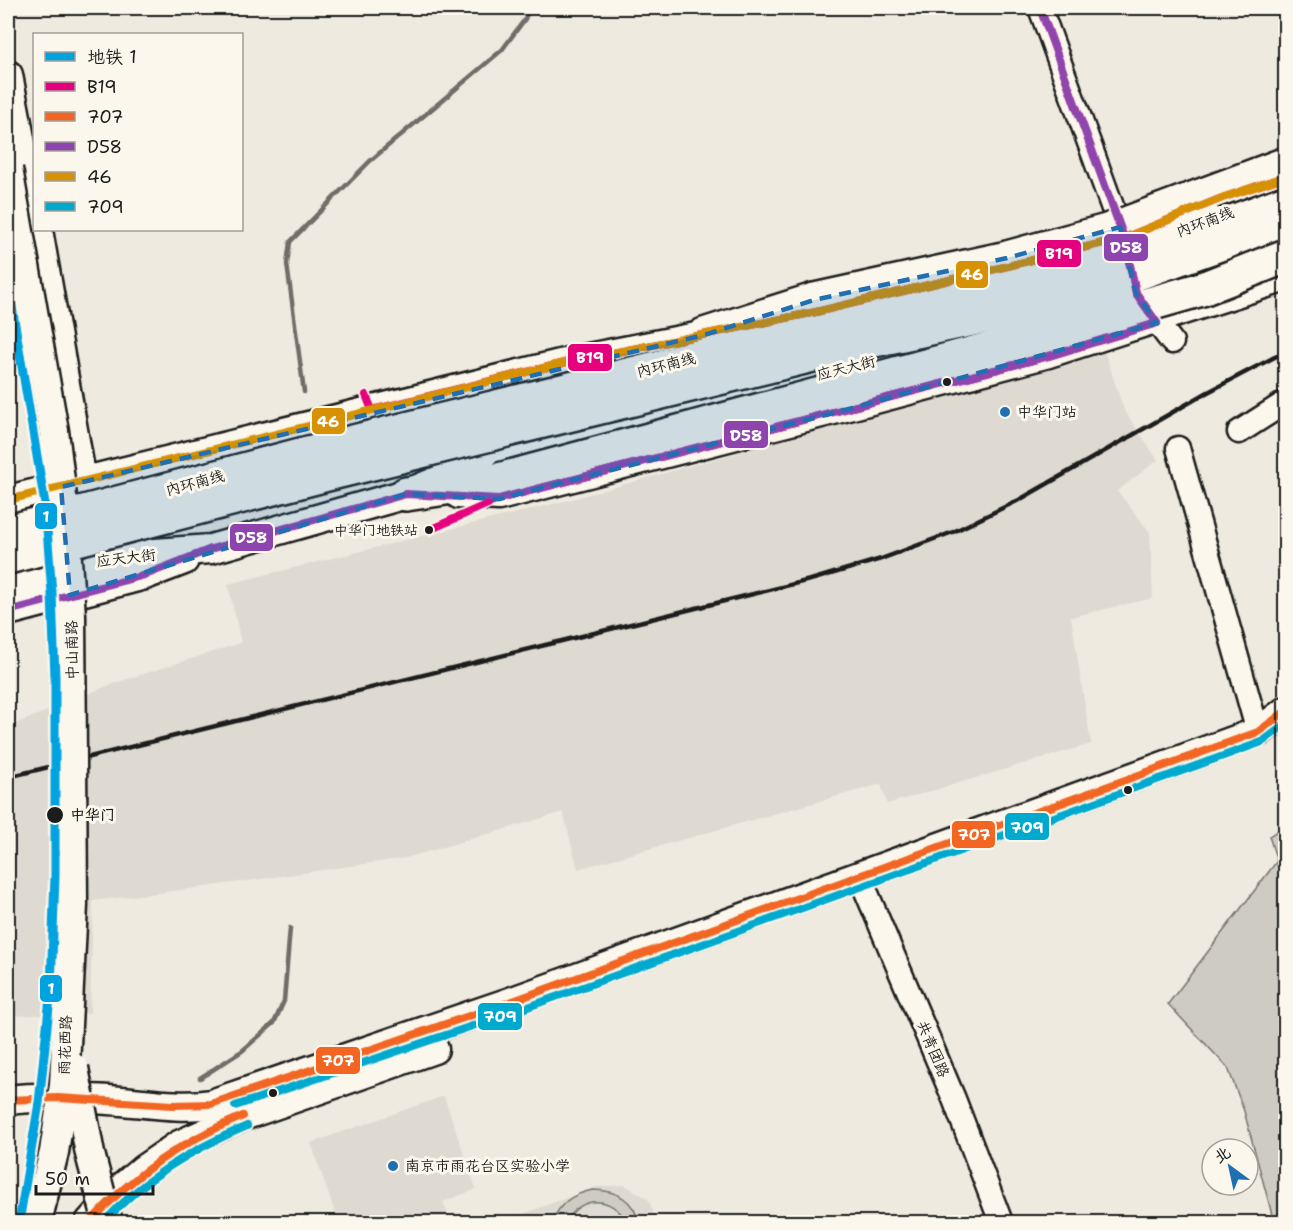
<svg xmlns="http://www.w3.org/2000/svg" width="1293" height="1230" viewBox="0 0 1293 1230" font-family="'Shantell Sans','LXGW WenKai TC',sans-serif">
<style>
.built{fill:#dedad1}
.green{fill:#ceccc2;stroke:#75746f;stroke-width:1.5}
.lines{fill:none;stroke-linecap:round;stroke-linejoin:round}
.stream{stroke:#6f6d69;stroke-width:4.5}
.minor-casing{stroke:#1c1c1c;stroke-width:27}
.major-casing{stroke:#1c1c1c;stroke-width:33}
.highway-casing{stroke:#1c1c1c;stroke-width:38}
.minor{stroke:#fbf7ec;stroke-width:22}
.major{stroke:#fbf7ec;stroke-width:28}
.highway{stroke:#fbf7ec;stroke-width:33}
.rail{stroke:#1c1c1c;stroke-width:4.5}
.major-bridge-casing{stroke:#1c1c1c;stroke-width:33;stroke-linecap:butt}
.highway-bridge-casing{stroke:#1c1c1c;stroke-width:38;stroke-linecap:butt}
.major-bridge{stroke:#fbf7ec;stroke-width:28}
.highway-bridge{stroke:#fbf7ec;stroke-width:33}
.bus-1-casing{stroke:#fbf7ec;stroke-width:12}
.bus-2-casing{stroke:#fbf7ec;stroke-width:12}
.bus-3-casing{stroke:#fbf7ec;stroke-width:12}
.bus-4-casing{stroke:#fbf7ec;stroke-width:12}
.bus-5-casing{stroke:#fbf7ec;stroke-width:12}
.bus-1{stroke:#e5007d;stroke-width:8}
.bus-2{stroke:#f26522;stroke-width:8}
.bus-3{stroke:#8e44ad;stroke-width:8}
.bus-4{stroke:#d69104;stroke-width:8}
.bus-5{stroke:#00a9ce;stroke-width:8}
.metro-1-casing{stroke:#fbf7ec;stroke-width:14}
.metro-1{stroke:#00a2df;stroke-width:9}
.marked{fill:#1f6fb2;fill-opacity:0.2;stroke:#1f6fb2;stroke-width:4.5;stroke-dasharray:12 8;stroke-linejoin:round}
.bus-dot{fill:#1c1c1c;stroke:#fbf7ec;stroke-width:2}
.poi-dot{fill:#1f6fb2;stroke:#fbf7ec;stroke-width:2}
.labels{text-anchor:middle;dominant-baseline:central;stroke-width:6;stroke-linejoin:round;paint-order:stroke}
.bus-label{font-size:14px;fill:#1c1c1c;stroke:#fbf7ec;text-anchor:end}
.street-label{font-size:15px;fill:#1c1c1c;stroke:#fbf7ec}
.poi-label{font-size:15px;fill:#1c1c1c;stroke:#fbf7ec;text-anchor:start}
.stop-label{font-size:15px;font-weight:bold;fill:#1c1c1c;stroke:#fbf7ec;text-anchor:start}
.line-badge{stroke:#fbf7ec;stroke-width:2}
.badge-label{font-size:16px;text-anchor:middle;font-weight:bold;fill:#fff}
</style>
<rect width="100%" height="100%" fill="#eeeadf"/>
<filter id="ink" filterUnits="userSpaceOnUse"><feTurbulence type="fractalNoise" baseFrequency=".0167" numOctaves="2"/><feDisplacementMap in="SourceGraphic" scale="12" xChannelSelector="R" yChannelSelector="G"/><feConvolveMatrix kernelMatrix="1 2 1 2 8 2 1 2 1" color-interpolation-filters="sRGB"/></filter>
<g filter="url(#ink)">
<g class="built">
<polygon points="1104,350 1124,410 1158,460 1117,491 1150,532 1153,598 1071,617 1091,744 887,804 881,784 578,869 563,812 406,858 205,887 93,901 90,1013 8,1016 8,727 112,684 241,643 228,584 561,502"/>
<polygon points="444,1096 476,1189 443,1202 451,1222 338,1222 311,1143"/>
<polygon points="625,1185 648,1199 657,1222 501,1222 596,1187"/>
</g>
<g class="green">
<polygon points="1285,826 1286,1222 1274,1222 1244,1111 1228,1068 1168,1004 1277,861 1269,836"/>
<path d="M 593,1190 C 615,1190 633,1199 639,1222 L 627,1222 C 612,1195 581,1195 565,1222 L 552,1222 C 560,1203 572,1194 593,1190 Z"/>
</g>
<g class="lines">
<g class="stream">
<polyline points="304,392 287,264 290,242 370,161 502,50 525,19 529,8"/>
<polyline points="200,1078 242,1051 274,1023 284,1001 290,928"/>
</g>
<defs>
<g id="minor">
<polyline points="1040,8 1124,239"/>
<polyline points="1149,312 1172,342"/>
<polyline points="1239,432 1286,402"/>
<polyline points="1178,448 1258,732"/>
<polyline points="458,497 499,499 849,409 1049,356 1286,280"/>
<polyline points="860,877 954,1099 1001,1222"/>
</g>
<g id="major">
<polyline points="8,75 34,212"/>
<polyline points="38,230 82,481"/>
<polyline points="8,500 568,362 727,331"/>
<polyline points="8,584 114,556 211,549 406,494 491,459 997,329"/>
<polyline points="8,611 145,575 184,560"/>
<path d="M 8,1100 C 41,1096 76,1098 109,1100 C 143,1102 178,1109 211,1104 L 510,1002 L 1258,732 L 1286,711"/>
<polyline points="90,1222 116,1193 144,1169 179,1145 243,1116 434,1049"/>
</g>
<g id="highway">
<polyline points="1209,222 1286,192"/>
<polyline points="1228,241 1286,221"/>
<polyline points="704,335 814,300"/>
<polyline points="406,494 499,480"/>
</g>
</defs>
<use href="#minor" class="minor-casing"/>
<use href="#major" class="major-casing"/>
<use href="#highway" class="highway-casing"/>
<use href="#minor" class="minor"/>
<use href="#major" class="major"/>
<use href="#highway" class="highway"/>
<polyline class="rail" points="8,777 814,579 881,559 953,532 1019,500 1208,392 1286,351"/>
<defs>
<g id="major-bridge">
<polyline points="8,169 54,431 63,505 71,615 73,905 64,1085 54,1152 37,1222"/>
<polyline points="74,1068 90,1154 108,1222"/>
</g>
<g id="highway-bridge">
<polyline points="814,300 1007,258 1107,231 1286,164"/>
<polyline points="499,480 1045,334 1202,289 1286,256"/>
<polyline points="8,532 304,454 873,315 1050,274 1209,222"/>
<polyline points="8,557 327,474 874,340 1005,312 1121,279 1228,241"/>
</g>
</defs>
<use href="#major-bridge" class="major-bridge-casing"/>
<use href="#highway-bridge" class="highway-bridge-casing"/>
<use href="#major-bridge" class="major-bridge"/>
<use href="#highway-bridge" class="highway-bridge"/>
<defs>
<g id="bus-1">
<polyline points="366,395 372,410 568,362 816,312 1124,238 1222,198 1286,176"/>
<polyline points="429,530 499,499 1049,356 1157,323 1136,293 1124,238 1040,8"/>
</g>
<g id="bus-2">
<polyline points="8,1100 58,1098 173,1105 211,1104 510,1002 1258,732 1286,711"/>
<path d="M 90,1222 C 136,1172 181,1142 243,1116"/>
</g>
<polyline id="bus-3" points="8,611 145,575 211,549 406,494 499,499 1049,356 1157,323 1136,293 1124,238 1040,8"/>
<polyline id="bus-4" points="8,500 568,362 816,312 1124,238 1222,198 1286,176"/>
<g id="bus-5">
<polyline points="235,1106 514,1012 1262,742 1286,724"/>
<path d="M 104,1222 C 144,1178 192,1149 247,1126"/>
</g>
</defs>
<use href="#bus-1" class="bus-1-casing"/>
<use href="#bus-2" class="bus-2-casing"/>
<use href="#bus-3" class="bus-3-casing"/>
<use href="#bus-4" class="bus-4-casing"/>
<use href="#bus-5" class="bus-5-casing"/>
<use href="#bus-1" class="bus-1"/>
<use href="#bus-2" class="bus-2"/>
<use href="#bus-3" class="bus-3"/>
<use href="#bus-4" class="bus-4"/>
<use href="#bus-5" class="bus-5"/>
<defs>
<polyline id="metro-1" points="8,283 45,504 52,593 55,678 55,876 51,988 39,1103 19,1222"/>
</defs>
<use href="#metro-1" class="metro-1-casing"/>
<use href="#metro-1" class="metro-1"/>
</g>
</g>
<path class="marked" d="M 1120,227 L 1136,293 L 1157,323 L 849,409 L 499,499 L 406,494 L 70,595 L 61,487 L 704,335 L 814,300 L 1007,258 Z"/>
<g class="bus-dot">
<circle cx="947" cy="382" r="5"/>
<circle cx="429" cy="530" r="5"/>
<circle cx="1128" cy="790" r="5"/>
<circle cx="55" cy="815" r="9"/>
<circle cx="273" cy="1093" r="5"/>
</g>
<g class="poi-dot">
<circle cx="1005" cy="412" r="6"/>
<circle cx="393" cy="1166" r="6"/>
</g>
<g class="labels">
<g class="bus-label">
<text x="418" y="530">中华门地铁站</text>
</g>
<g class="street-label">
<text transform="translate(1205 222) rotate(-20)">内环南线</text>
<text transform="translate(666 365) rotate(-14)">内环南线</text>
<text transform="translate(846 368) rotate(-14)">应天大街</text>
<text transform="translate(195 483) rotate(-15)">内环南线</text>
<text transform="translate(126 558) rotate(-7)">应天大街</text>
<text transform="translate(72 650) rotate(-91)">中山南路</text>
<text transform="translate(65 1045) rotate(-88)">雨花西路</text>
<text transform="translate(933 1049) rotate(67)">共青团路</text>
</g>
<g class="poi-label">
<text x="1017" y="412">中华门站</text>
<text x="405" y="1166">南京市雨花台区实验小学</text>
</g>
<g class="stop-label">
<text x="70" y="815">中华门</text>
</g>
</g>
<g class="line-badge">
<rect x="1103" y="233" width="46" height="29" rx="6" fill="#8e44ad"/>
<rect x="1036" y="239" width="46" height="29" rx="6" fill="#e5007d"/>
<rect x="955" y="260" width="34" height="29" rx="6" fill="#d69104"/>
<rect x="567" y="343" width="46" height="29" rx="6" fill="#e5007d"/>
<rect x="311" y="407" width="35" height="28" rx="6" fill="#d69104"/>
<rect x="723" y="420" width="46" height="29" rx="6" fill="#8e44ad"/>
<rect x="34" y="502" width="24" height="28" rx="6" fill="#00a2df"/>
<rect x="229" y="523" width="45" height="29" rx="6" fill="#8e44ad"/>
<rect x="1004" y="812" width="46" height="29" rx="6" fill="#00a9ce"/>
<rect x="951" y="820" width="45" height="29" rx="6" fill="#f26522"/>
<rect x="39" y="974" width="24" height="29" rx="6" fill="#00a2df"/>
<rect x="477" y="1002" width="46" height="29" rx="6" fill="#00a9ce"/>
<rect x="315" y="1046" width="46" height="29" rx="6" fill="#f26522"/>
</g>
<g class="badge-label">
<text x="1126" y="253">D58</text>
<text x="1059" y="259">B19</text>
<text x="972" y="280">46</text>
<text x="590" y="363">B19</text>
<text x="328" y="427">46</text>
<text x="746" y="441">D58</text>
<text x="46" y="522">1</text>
<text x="251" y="543">D58</text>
<text x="1027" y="833">709</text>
<text x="974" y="840">707</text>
<text x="51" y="994">1</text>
<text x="500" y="1022">709</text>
<text x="338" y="1066">707</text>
</g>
<rect width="1293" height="1230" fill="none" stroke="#fbf7ec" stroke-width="30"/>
<rect x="15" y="15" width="1263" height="1200" fill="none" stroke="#1c1c1c" stroke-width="2" filter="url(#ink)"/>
<rect x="33" y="33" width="210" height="198" fill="#fbf7ec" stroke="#a29f99" stroke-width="1.5"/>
<rect x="45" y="52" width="30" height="9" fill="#00a2df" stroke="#a29f99" stroke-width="1.5"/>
<text x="87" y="63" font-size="18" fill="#1c1c1c">地铁 1</text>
<rect x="45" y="82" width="30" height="9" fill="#e5007d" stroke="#a29f99" stroke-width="1.5"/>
<text x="87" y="93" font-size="18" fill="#1c1c1c">B19</text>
<rect x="45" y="112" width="30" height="9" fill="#f26522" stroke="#a29f99" stroke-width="1.5"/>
<text x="87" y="123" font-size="18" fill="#1c1c1c">707</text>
<rect x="45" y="142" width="30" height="9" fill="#8e44ad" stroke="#a29f99" stroke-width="1.5"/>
<text x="87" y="153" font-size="18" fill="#1c1c1c">D58</text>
<rect x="45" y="172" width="30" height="9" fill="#d69104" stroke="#a29f99" stroke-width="1.5"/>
<text x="87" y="183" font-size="18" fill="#1c1c1c">46</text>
<rect x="45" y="202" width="30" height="9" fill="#00a9ce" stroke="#a29f99" stroke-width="1.5"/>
<text x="87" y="213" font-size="18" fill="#1c1c1c">709</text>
<g transform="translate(1230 1167) rotate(327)"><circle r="28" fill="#fbf7ec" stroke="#a29f99" stroke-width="1.5"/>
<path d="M0-4.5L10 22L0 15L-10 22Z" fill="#1f6fb2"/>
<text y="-9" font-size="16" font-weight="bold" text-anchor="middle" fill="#1c1c1c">北</text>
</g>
<path d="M36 1185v9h117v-9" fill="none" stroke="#1c1c1c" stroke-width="3"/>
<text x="45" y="1185" font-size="18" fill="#1c1c1c" stroke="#fbf7ec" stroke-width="4.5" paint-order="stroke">50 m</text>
</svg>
